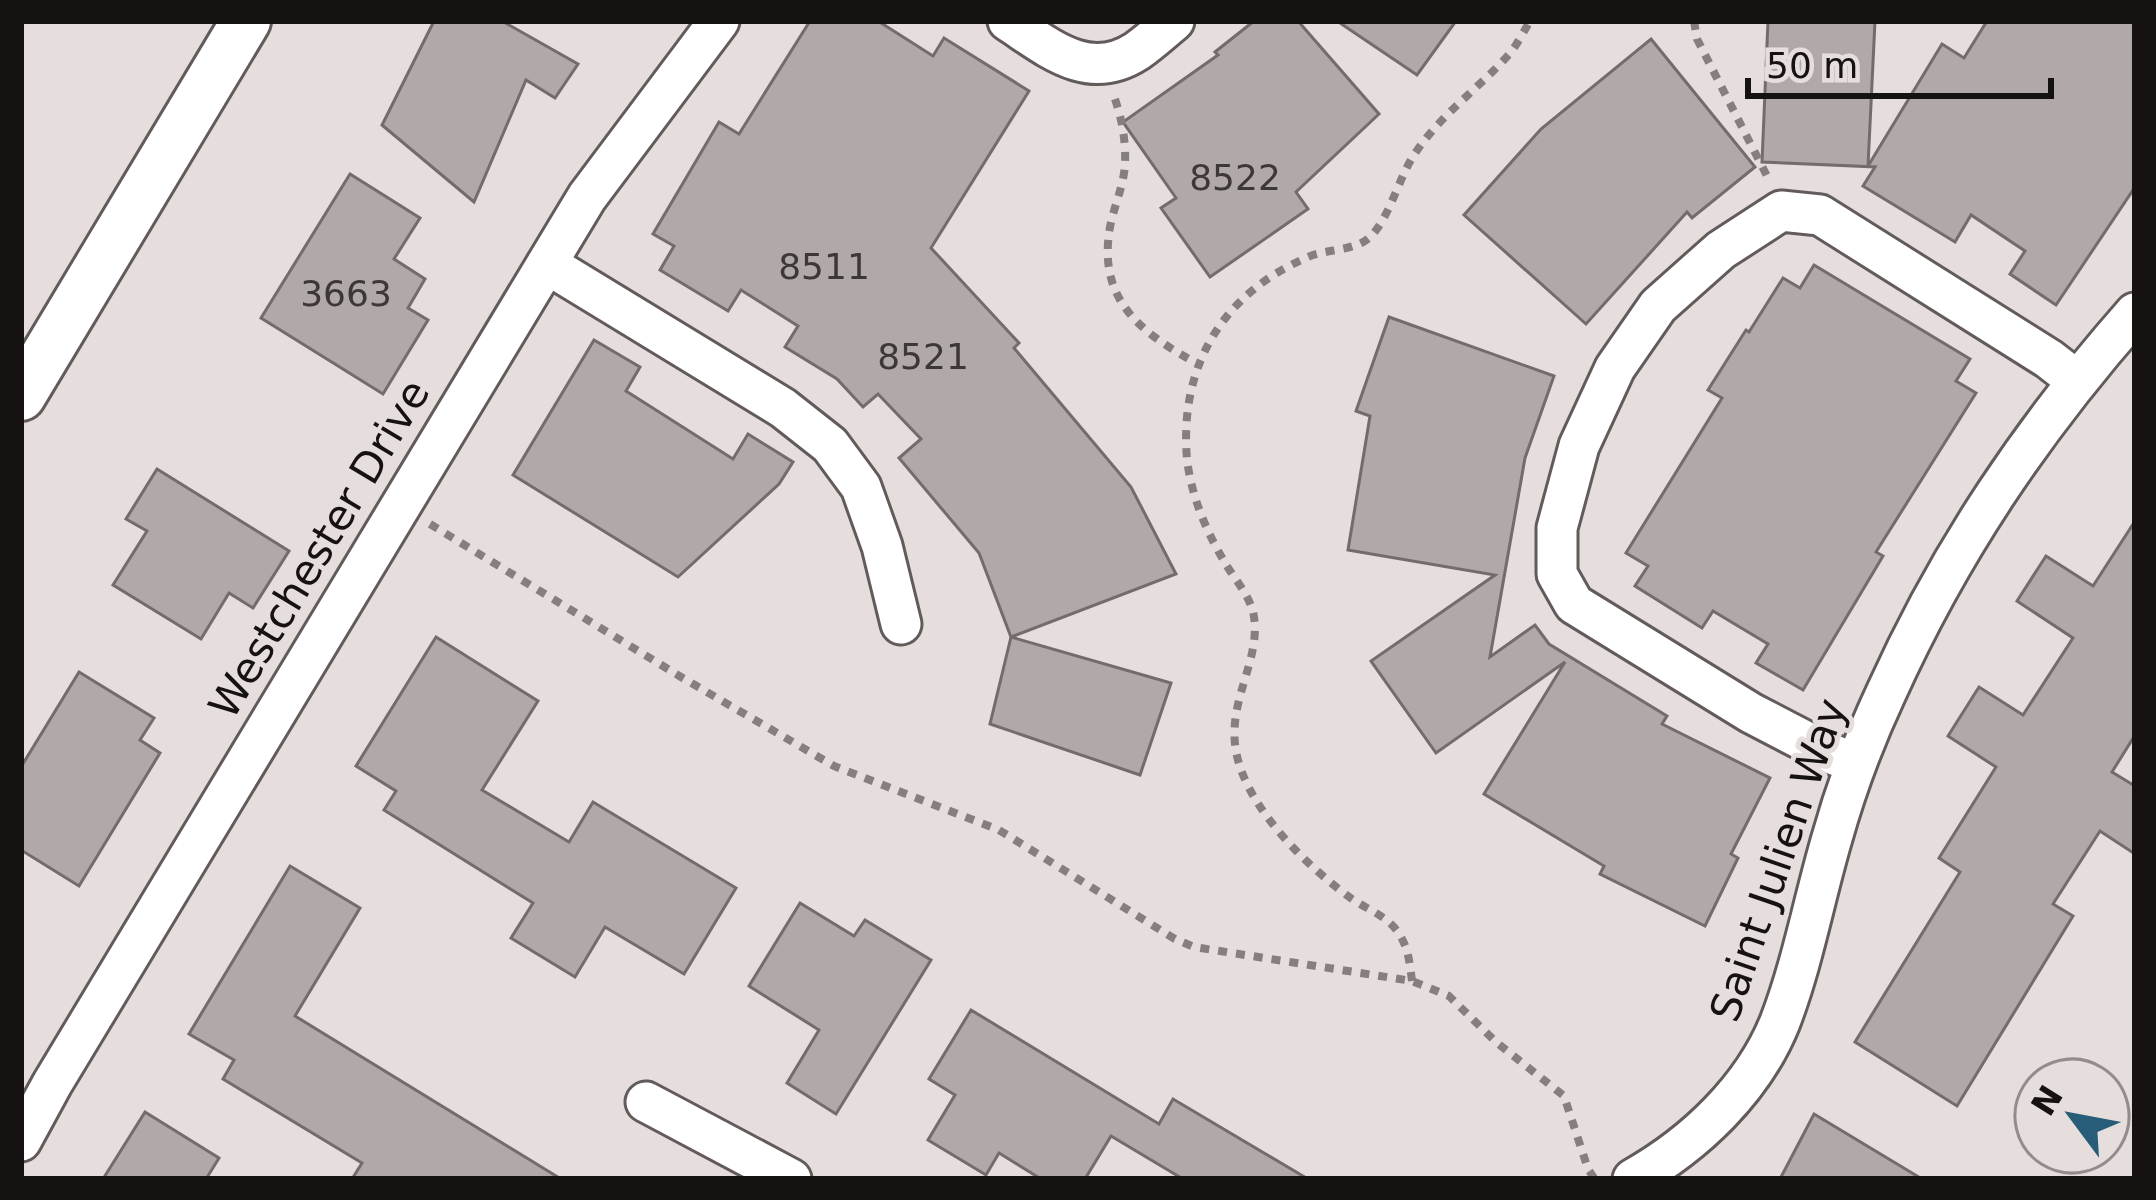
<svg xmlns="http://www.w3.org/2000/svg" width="2156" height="1200" viewBox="0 0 2156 1200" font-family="'DejaVu Sans',sans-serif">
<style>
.building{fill:#b1a8a8;stroke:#746c6c;stroke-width:3}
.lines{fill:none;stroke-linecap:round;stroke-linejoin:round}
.minor-casing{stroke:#635b5b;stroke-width:45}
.tertiary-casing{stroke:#635b5b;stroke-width:54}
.path{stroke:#857f7e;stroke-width:8;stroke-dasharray:9 9;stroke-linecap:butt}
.minor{stroke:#fff;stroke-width:39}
.tertiary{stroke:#fff;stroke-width:48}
.labels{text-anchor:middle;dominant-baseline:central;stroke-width:10;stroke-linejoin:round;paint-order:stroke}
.number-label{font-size:36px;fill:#3c3837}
.street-label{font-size:42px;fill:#151211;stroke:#e6dddd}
</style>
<rect width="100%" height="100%" fill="#e6dddd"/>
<g class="building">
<polygon points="434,21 502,21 578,64 555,98 526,80 474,202 382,125"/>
<polygon points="810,21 878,21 933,56 944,38 1029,91 931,248 1019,343 1014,348 1131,487 1176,574 1011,637 979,553 899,458 921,439 878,394 863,407 837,379 785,347 798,326 741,290 728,311 660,270 674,246 653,234 719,122 739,134"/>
<polygon points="1254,21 1298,21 1379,114 1296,192 1308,209 1210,277 1161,208 1176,198 1123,122 1218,55 1215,52"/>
<polygon points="1337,21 1456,21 1417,75"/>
<polygon points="1768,21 1875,21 1868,166 1942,44 1964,58 1987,21 2135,21 2135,187 2056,305 2010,274 2025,251 1971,215 1955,242 1863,186 1875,167 1762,162"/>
<polygon points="1651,39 1755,167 1692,218 1687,212 1586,324 1464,215 1541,129"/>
<polygon points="350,174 420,218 394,259 425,279 408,308 428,320 383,394 261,318"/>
<polygon points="1814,265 1970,359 1956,381 1976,393 1876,552 1883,556 1803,690 1756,663 1768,644 1713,611 1702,628 1635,586 1648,566 1626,553 1722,398 1708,390 1746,330 1749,332 1783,278 1800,288"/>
<polygon points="1389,317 1554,376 1525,458 1490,657 1535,625 1549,644 1667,716 1662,724 1770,778 1731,854 1738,858 1705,926 1600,874 1604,866 1484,794 1565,662 1436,753 1371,661 1495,575 1348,550 1370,416 1356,411"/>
<polygon points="594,340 640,367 626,391 733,459 748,434 793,462 779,484 678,577 513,475"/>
<polygon points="157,469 289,551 253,608 229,593 201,639 113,585 147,531 126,519"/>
<polygon points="2135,521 2135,735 2112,772 2135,786 2135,854 2100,831 2053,904 2073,916 1957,1106 1855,1042 1960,872 1939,858 1996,767 1948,736 1979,687 2023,715 2073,638 2017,601 2046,556 2093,586"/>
<polygon points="436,637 538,701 482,790 569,842 593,802 736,888 684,974 605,927 575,977 511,938 533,903 384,810 396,791 356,766"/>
<polygon points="1011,637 1171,683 1140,775 990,724"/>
<polygon points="79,672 154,718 140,740 160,753 79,886 21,850 21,767"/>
<polygon points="290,866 360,908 295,1016 561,1179 352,1179 362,1163 223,1079 234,1060 189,1034"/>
<polygon points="800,903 854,936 865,920 931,960 836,1114 787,1083 819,1030 749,986"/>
<polygon points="971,1010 1159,1124 1173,1099 1308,1179 1183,1179 1111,1136 1085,1179 1041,1179 999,1153 986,1175 928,1140 955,1095 929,1079"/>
<polygon points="145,1112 219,1158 206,1179 103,1179"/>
<polygon points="1814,1114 1922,1179 1780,1179"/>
</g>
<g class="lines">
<defs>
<g id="minor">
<path d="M 1008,21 C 1048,47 1088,83 1137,51 C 1150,42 1162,31 1174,21"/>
<polyline points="547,264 783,408 830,445 861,487 882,546 901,624"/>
<polyline points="1856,763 1826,752 1751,713 1574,604 1557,574 1557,528 1579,446 1615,368 1658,306 1721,250 1781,211 1820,215 2049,359 2076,380"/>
<polyline points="646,1102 791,1179"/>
<polyline points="21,1141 52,1084 587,197 719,21"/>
<path d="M 1633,1179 C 1695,1144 1753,1089 1780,1022 C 1803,962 1814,899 1832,838 C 1846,788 1864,740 1886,693 C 1950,551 2032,430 2135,313"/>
</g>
<polyline id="tertiary" points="21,396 246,21"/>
</defs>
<use href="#minor" class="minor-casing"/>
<use href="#tertiary" class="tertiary-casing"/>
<g class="path">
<polyline points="1694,21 1697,39 1767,176"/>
<path d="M 1115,99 C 1122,120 1126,141 1125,164 C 1124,185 1114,206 1110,227 C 1097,300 1141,333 1198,364"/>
<polyline points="430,524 681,677 834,766 999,830 1175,939 1194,947 1412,981 1449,996 1496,1042 1564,1096 1588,1169 1594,1178"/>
<path d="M 1412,981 C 1410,966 1409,951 1401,937 C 1390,917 1370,911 1352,899 C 1309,868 1252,813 1238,760 C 1223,705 1261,664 1254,617 C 1251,596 1234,579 1224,561 C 1206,531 1191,495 1187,459 C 1179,366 1223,293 1308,257 C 1326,249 1354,251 1369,238 C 1388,221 1398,181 1412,158 C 1438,116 1479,89 1511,52 C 1518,43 1524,31 1530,21"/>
</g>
<use href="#minor" class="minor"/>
<use href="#tertiary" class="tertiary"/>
</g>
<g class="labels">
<g class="number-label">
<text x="1235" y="177">8522</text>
<text x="824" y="266">8511</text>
<text x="346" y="293">3663</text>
<text x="923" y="356">8521</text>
</g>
<g class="street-label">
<text transform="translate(319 549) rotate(-59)">Westchester Drive</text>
<text transform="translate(1778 860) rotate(-71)">Saint Julien Way</text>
</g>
</g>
<rect width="2156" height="1200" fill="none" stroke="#151211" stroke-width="48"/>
<g transform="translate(2072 1116) rotate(302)"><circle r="57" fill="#e6dddd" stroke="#928c8b" stroke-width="3"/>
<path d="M0-9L21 45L0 30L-21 45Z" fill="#275d78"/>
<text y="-18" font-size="33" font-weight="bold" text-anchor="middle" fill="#151211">N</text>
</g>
<path d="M1748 78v18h303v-18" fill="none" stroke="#151211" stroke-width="6"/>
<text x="1766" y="78" font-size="36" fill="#151211" stroke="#e6dddd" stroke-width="9" paint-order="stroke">50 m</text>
</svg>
